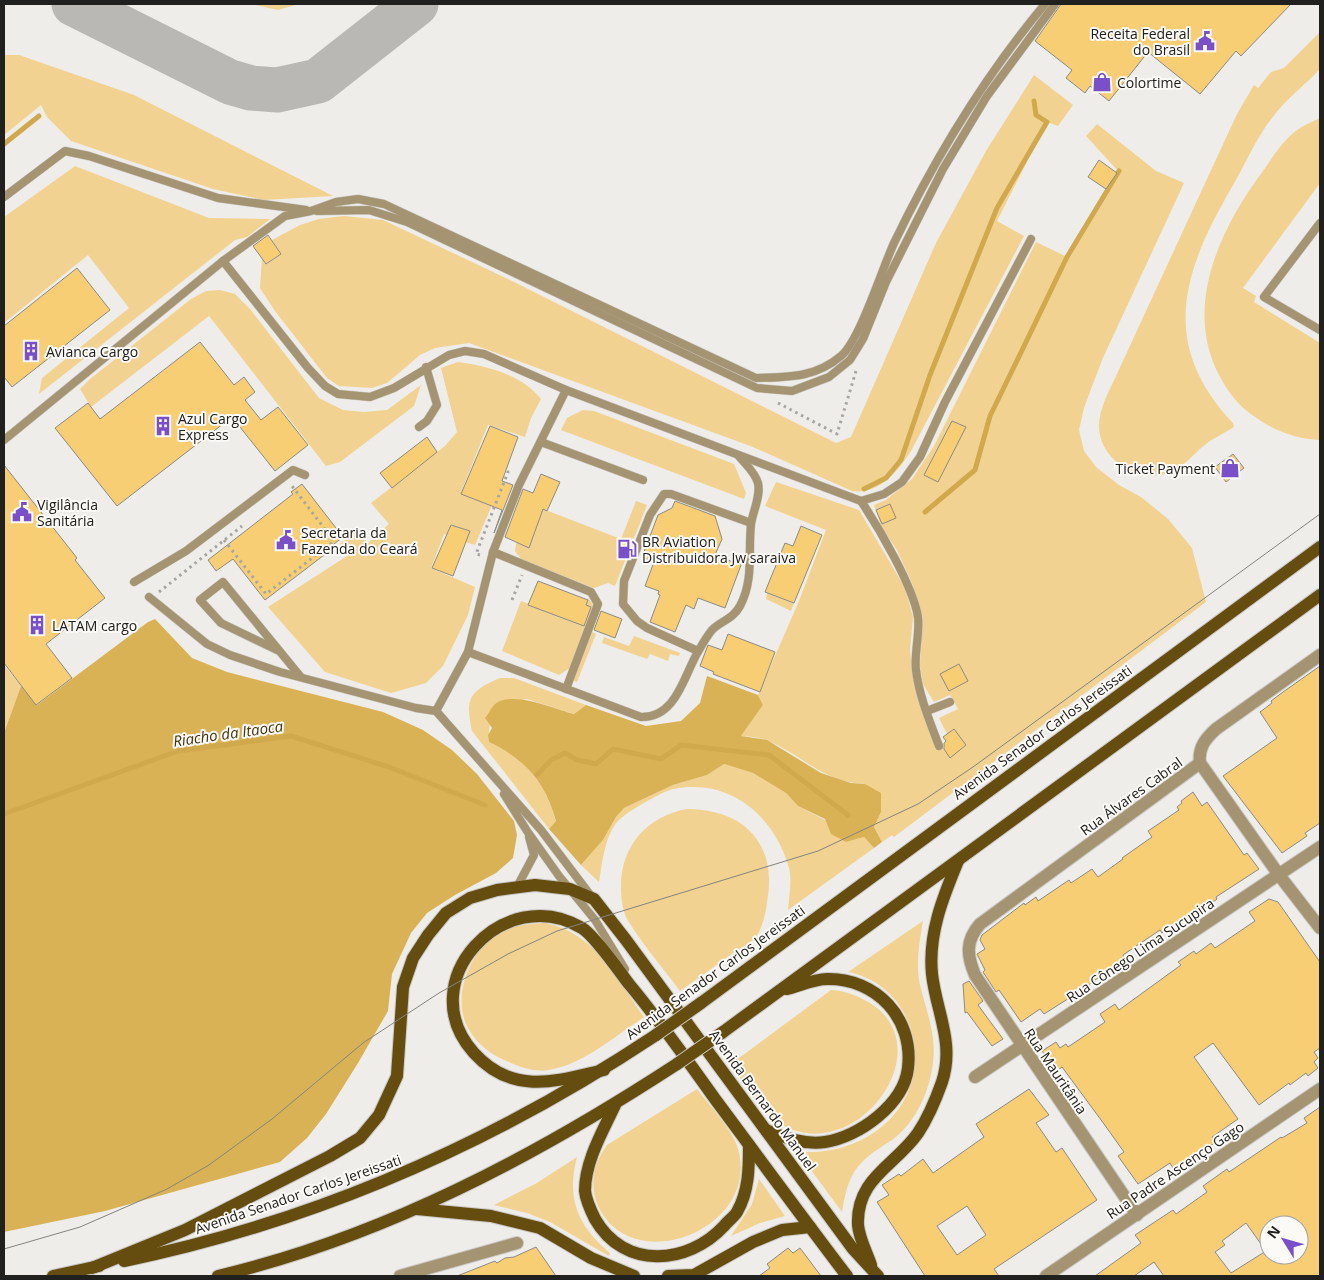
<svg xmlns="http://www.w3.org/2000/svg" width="1324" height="1280" viewBox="0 0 1324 1280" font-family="'Open Sans',sans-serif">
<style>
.green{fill:#f2d290}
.forest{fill:#dab256}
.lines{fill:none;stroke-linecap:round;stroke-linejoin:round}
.stream{stroke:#d1a94d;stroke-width:5}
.taxiway{stroke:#b9b8b5;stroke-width:45}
.building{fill:#f7ce73;stroke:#8c8a87;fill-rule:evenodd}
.lane-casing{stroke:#c9c8c4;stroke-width:9}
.street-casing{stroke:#c9c8c4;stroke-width:14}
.primary-casing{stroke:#c9c8c4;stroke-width:14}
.path{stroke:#a7a6a3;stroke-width:3;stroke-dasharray:2.5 4;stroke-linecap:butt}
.lane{stroke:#a59471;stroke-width:8}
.street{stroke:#a59471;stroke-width:12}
.primary{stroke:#654c0f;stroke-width:12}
.tram{stroke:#848481;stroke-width:1}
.primary-bridge-casing{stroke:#c9c8c4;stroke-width:14;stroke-linecap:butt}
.primary-bridge{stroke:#654c0f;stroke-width:12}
.labels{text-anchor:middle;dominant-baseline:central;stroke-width:4;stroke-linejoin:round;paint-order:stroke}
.poi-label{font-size:14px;fill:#20201e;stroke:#fcfaf6;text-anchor:start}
.street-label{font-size:14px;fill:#20201e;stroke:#fcfaf6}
.water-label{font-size:15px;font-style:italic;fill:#44340c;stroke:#fcfaf6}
</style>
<rect width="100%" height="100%" fill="#eeede9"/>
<g class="green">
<polygon points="250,4 299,4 278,10"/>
<path d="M 1320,32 L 1320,69 C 1305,85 1285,100 1272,118 C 1256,138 1245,165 1232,187 C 1183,271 1158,344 1233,423 L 1234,427 C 1226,432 1218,436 1210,441 C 1196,450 1187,465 1171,472 C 1141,485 1099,461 1099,426 C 1099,409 1109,391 1116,376 L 1237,114 L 1254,85 L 1258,88 L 1271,72 L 1284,68 Z"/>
<polygon points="4,55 19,55 134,95 333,196 264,200 213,189 71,141 47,117 41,105 4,135"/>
<path d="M 1034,75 L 1073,105 L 1058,126 L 1047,122 L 997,221 L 1024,236 L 911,451 C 898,471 879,495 852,491 L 753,447 L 469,343 L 435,348 L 420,355 L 387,383 L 372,388 L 339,386 L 327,378 L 275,311 L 260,288 L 262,258 L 267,264 L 281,254 L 272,240 L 300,225 L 319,219 L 344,216 L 383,220 L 510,280 L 836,443 L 851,437 L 936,243 L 986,151 Z"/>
<path d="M 1320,118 L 1320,183 L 1243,288 L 1256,296 L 1254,302 L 1320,343 L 1320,440 C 1293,439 1268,428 1247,411 C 1233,400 1224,385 1216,369 C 1185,301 1222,226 1263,171 C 1273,157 1284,138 1300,128 C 1306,124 1314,121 1320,118 Z"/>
<path d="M 1097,124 L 1156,171 L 1184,183 L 1102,360 L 1084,408 L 1079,430 L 1084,451 L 1096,467 L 1119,485 L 1141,497 L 1168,519 L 1192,548 L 1206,602 L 894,837 L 892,835 L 882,842 L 874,827 L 881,812 L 865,784 C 820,781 805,756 768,741 C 760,737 750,737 741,736 L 763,705 L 758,695 L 799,601 L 826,530 L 765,506 L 776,482 L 859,510 L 905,588 L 913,617 L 910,650 L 913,674 L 936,749 L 943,747 L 950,756 L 965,744 L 953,729 L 947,734 L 939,718 L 958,709 L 950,695 L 934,702 L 923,684 L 920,666 L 923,618 L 912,583 L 897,550 L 882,528 L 874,505 L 886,500 L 912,479 L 934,446 L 1036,242 L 1067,257 L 1119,172 L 1086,136 Z"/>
<polygon points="75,166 209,218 270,219 247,237 235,240 39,394 42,378 129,308 88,255 4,323 4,217"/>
<polygon points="220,290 235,294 250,309 319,398 343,410 364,412 387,410 421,385 414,406 340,462 326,466 209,316 91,407 80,389 90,379 191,299 206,291"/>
<path d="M 458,362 C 488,366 522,375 541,399 L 531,418 L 525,437 L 488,425 L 461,492 L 492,505 L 475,545 L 465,542 L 469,531 L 452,525 L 447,535 L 444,534 L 431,568 L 475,587 L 468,615 L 443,666 L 426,683 L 391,693 L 325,672 L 268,607 L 347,556 L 340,544 L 358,530 L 368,543 L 389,524 L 371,503 L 445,446 L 457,432 L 441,368 Z"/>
<polygon points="583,410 594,411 734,464 746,493 744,499 561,430 567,418"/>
<polygon points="636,501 647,505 615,586 608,583 594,588 522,560 515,551 517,538 530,545 543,509 621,539"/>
<polygon points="767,593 794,603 791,611 766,599"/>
<polygon points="588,598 594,606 570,668 559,675 502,651 521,601 578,623"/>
<polygon points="592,632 596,634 577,682 572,680"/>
<polygon points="634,636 680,653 679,656 670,654 668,661 650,654 647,659 602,643 604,637 629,646"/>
<polygon points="4,665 21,686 4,733"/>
<path d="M 500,678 L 514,678 L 586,705 L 574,714 L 527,699 L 494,705 C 491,711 488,736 489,742 C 526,760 545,782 556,822 L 549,829 L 472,731 C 465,699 469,691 500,678 Z"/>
<path d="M 724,764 L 753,773 L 786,793 L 798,806 L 825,820 L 846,842 L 864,837 L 874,848 L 788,910 C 789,896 793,878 788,865 C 773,814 728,778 674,789 C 667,790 659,795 653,798 C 642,804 627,812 618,821 C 605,835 602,864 599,882 L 581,865 L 603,840 L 616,817 L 624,808 L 673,785 L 707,775 Z"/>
<path d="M 687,809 C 744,809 778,844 767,902 C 766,913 762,930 755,938 C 749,944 740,948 733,953 C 715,966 697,979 680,991 C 663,968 642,944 627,919 C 622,909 621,897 621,886 C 621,845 648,816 687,809 Z"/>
<path d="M 923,921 C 919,943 915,967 921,989 C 931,1027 940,1046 928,1086 C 922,1106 909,1128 892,1140 C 876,1150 859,1160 851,1178 C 846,1188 844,1201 842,1212 L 797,1151 C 842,1157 892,1133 909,1090 C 929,1041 901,982 848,972 Z"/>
<path d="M 545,923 C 596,933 616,978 644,1017 C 615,1036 583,1065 548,1070 C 535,1072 523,1068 511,1063 C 493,1056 478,1046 468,1028 C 450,995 472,946 504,930 C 516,925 531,924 545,923 Z"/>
<path d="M 831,990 C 846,991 856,995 870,1003 C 944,1049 854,1170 779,1123 C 758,1111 745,1084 731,1064 Z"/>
<path d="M 697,1089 C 709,1105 733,1130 738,1149 C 761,1228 633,1280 598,1206 C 589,1185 594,1163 607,1145 Z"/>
<path d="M 577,1157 C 566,1199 578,1226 610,1253 L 609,1256 L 550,1222 L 527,1213 L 494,1205 L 537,1183 Z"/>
<polygon points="759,1179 785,1216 760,1223 731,1236 752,1204"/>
</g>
<g class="forest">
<polygon points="155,619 192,658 227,672 383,712 423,730 452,750 477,774 514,821 517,835 513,858 496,873 455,895 427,913 411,933 392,974 388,1011 358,1063 326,1114 307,1138 280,1162 105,1211 4,1232 4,733 21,686 37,705 148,622"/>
<path d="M 707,676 L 758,695 L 763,705 L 741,736 L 767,740 L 821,773 L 851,783 L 865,784 L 881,793 L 881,812 L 874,827 L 882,842 L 874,848 L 864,837 L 846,842 L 831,834 L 825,819 L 798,806 L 786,793 L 753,773 L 724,764 L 707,775 L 673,785 L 624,808 L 616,817 L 603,840 L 581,865 L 549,829 L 556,821 C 545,782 526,760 489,742 L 488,735 L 492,728 L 485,718 C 489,714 490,709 494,705 C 510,689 555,709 574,714 L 586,705 L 646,726 L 681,721 L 700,703 Z"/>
</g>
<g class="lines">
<g class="stream">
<polyline points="4,144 39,116"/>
<polyline points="864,489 886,478 901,460 930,375 997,208 1047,122 1036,115 1034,101"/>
<polyline points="925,512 975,470 990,416 1011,373 1067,257 1119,171"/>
<polyline points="537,775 551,760 565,753 577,760 596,764 613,749 661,759 681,745 769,755 848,815"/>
<polyline points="4,814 178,751 291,736 389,767 485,805"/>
</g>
<polyline class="taxiway" points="74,4 230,82 251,88 277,90 318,81 416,4"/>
</g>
<g class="building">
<polygon points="1061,4 1291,4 1241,56 1236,51 1200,94 1148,52 1109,101 1090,86 1085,93 1066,78 1072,70 1035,41"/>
<polygon points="1099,160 1117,173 1106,189 1088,177"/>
<polygon points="268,235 281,254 266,264 253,246"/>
<polygon points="77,268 110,310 12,387 4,377 4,326"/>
<polygon points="200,342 234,385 244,377 255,392 245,400 261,420 278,407 308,445 275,471 232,417 117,506 55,428 88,403 100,419"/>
<polygon points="952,421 966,427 938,482 924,475"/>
<polygon points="490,426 518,437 502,481 513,485 494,533 502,510 461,494"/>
<polygon points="427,437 437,452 392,488 380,473"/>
<polygon points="1233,454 1244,468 1226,482 1215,467"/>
<polygon points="4,465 77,558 75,560 105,598 46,644 72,678 36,705 4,663"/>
<polygon points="541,474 560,482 547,511 543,509 529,548 505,537 523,489 533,493"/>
<polygon points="302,484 343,537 334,544 336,546 265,600 233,559 216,571 208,560 293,494 291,492"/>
<polygon points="675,501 715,516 722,539 715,555 741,565 725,608 698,598 694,609 686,605 675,632 650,622 660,595 658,594 659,591 645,586 654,562 642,557 658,515 672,508"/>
<polygon points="890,504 896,518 882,524 876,510"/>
<polygon points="451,525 470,531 453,576 432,568"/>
<polygon points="801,526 822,535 794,603 765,592 785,543 793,546"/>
<polygon points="538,581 588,600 586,605 591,607 584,626 528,605"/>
<polygon points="601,611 622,619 615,638 594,630"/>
<polygon points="728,634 775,652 760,692 713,674 714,672 700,666 708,645 722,650"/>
<polygon points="959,664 968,681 949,691 940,674"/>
<polygon points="1320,666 1320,823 1305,833 1307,836 1282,853 1223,776 1277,738 1260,712 1272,703 1271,701 1283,692"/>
<polygon points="954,729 966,745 950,758 944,749 944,743 946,741 943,737"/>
<polygon points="1193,792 1202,806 1207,802 1244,855 1247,853 1259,869 1216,897 1217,899 1202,910 1200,907 1162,933 1160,930 1123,955 1124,958 1082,990 1044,1014 1040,1009 1021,1022 999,990 996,992 983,972 985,970 977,954 985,949 980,940 982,935 1024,903 1025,905 1036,897 1038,901 1069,880 1071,883 1092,869 1098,877 1123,859 1122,858 1152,837 1148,831 1179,810 1177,807 1182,803 1181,801"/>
<polygon points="1269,899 1278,902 1320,962 1320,1048 1314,1052 1318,1058 1314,1062 1318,1068 1308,1076 1306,1073 1290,1085 1289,1083 1259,1105 1213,1043 1194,1057 1238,1119 1212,1137 1216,1142 1174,1170 1170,1163 1138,1184 1118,1156 1124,1152 1104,1124 1062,1067 1057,1071 1042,1051 1056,1042 1060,1048 1066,1044 1068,1047 1105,1022 1100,1014 1115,1004 1119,1010 1181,965 1178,962 1194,951 1196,954 1211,943 1215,948 1255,921 1249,912"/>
<polygon points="969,981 983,1001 978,1005 1003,1039 992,1046 967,1012 965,1013 963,984"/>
<path d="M 1029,1089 L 1049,1115 L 1036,1123 L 1056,1152 L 1062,1148 L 1097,1200 L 994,1269 L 999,1276 L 925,1276 L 877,1202 L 889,1195 L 882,1185 L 899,1174 L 901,1176 L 923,1159 L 933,1173 L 984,1137 L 976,1124 ZM 967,1206 L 986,1235 L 957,1255 L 937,1226 Z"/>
<path d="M 1320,1107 L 1320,1276 L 1164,1276 L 1154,1262 L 1134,1276 L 1095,1276 L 1141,1243 L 1135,1235 L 1173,1210 L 1176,1214 L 1207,1192 L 1203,1186 L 1227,1169 L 1229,1172 L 1281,1137 L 1282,1138 L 1307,1123 L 1304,1118 ZM 1288,1216 L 1294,1225 L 1299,1225 L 1299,1255 L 1269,1255 L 1269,1225 L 1275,1225 ZM 1246,1223 L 1266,1251 L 1231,1273 L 1215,1252 L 1225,1245 L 1222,1241 Z"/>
<polygon points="536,1247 556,1276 457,1276 495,1261 497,1263 505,1258 514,1257"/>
<polygon points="788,1248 793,1253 800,1248 821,1276 759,1276 770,1268 767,1264"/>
</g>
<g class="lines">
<defs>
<g id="lane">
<polyline points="4,197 65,151 89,156 218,198 306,210"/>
<polyline points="317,211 369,210 407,222 757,388 792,391 829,377 850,360 863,339 886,282 943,169 987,96 1055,4"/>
<polyline points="1320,223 1264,297 1320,330"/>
<polyline points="223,261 308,368 325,386 338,394 370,397 394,388 449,355 465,351 484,354 566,390 861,501 884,494 902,482 920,457 945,402 1031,239"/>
<polyline points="419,427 427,421 437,405 426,367"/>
<path d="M 4,440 L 223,261 L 285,216 L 311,211 L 336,202 L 358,199 L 384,204 L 756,378 C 788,377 815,378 841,356 C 860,340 882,269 894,243 C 935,158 985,76 1045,4"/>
<polyline points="541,442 643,480"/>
<path d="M 861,501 C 879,528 913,586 918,617 C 920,634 914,653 916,670 C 919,696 930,722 939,746"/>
<polyline points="493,552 591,592 598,604 566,689"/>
<polyline points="134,582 186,551 293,470 305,475"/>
<polyline points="149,597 207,644 230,655 280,672 416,708 436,711 541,830 591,896"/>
<polyline points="279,651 221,623 200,600 223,582 300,676"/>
<polyline points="698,651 647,628 637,621 623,604 624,581 650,515 664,494 671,494 751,523"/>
<path d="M 468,652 L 641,717 C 677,718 684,674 699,650 C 703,643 707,636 712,630 C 721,621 733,619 740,606 C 754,580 748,552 751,524 C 753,511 761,496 758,483 C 755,472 745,464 738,455"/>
<polyline points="436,711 468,652 493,552 519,485 566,390"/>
<polyline points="927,711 950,702"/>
<polyline points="504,794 527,831 559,876 595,920 625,969"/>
<polyline points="517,887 534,855 529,837"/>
</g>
<g id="street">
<path d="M 1320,655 L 1216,729 C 1205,739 1198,748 1200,763 L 1279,875 L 1320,928"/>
<polyline points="975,1077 1320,847"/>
<path d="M 1137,1215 L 975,975 C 967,956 965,941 980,924 L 1200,763"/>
<polyline points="400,1276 517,1243"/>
<polyline points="1046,1276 1320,1089"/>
</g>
<g id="primary">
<polyline points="701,1003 1320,547"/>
<polyline points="723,1032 1320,595"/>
<path d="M 604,1070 C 556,1081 513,1096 474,1053 C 410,982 504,881 582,928 C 595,936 619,971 629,984 C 660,1021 687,1060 715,1099 C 759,1158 802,1217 847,1276"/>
<path d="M 615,1105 C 603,1131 585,1161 585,1191 C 586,1200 591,1211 595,1219 C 624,1270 688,1265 724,1226 C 728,1221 734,1217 737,1212 C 749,1191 749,1168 749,1145"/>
<path d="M 766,1130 C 785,1138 805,1145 825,1142 C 859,1137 904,1104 908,1068 C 914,1018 876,978 827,979 C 814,979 799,986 787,989"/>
<polyline points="417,1209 491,1216 540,1228 591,1258 634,1276"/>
<path d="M 124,1261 C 317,1221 492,1144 656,1035"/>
<path d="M 871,1265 C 867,1253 859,1238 858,1225 C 856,1178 895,1166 918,1133 C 928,1118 936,1099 942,1082 C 955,1043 936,1011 932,974 C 928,934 943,897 958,861"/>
<polyline points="92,1268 185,1230 330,1156 360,1138 379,1115 397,1076 403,987 413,958 428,935 446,913 470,898 497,890 535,885 570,889 594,899 626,940 853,1249 878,1276"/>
<polyline points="53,1276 99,1266"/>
<path d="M 218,1276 C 383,1237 536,1156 677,1064"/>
<polyline points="668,1276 694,1275 753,1242 782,1230 810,1227"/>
</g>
</defs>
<use href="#lane" class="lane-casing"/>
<use href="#street" class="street-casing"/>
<use href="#primary" class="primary-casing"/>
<g class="path">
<polyline points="778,403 837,434 856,371"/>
<polyline points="224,540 266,594 334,541 292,486 290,488"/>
<polyline points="480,555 476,554 508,472 505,469"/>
<polyline points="159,592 242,526"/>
<polyline points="512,600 522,575"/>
</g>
<use href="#lane" class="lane"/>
<use href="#street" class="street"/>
<use href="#primary" class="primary"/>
<polyline class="tram" points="4,1249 80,1227 167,1189 209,1165 272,1119 363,1043 439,993 508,954 557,931 818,851 918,804 973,767 1320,514"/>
<defs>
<g id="primary-bridge">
<polyline points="656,1035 701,1003"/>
<polyline points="677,1064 723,1032"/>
</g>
</defs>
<use href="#primary-bridge" class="primary-bridge-casing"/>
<use href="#primary-bridge" class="primary-bridge"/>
</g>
<defs>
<symbol id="civic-bare" viewBox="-9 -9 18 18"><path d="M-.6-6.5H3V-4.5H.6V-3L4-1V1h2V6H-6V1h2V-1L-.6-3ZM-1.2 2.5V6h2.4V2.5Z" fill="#7950c9" stroke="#fcfaf6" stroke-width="2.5" paint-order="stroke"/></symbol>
<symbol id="shop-bare" viewBox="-9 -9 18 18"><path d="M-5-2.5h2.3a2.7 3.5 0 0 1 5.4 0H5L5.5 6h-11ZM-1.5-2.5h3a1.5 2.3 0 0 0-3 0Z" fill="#7950c9" stroke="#fcfaf6" stroke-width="2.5" paint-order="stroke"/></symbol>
<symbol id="building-bare" viewBox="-9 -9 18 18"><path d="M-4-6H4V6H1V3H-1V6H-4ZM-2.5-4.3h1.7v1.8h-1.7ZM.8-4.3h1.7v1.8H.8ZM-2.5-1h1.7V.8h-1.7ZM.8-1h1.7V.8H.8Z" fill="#7950c9" stroke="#fcfaf6" stroke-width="2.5" paint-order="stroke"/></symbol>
<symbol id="fuel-bare" viewBox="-9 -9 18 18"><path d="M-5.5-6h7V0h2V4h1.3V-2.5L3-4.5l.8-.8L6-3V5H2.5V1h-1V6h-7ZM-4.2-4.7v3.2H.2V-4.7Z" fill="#7950c9" stroke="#fcfaf6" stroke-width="2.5" paint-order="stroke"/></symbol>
</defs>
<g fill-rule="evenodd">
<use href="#civic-bare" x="1191" y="27" width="28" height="28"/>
<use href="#shop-bare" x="1088" y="68" width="28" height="28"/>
<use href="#building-bare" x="17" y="337" width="28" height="28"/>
<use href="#building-bare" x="149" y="412" width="28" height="28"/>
<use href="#shop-bare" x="1216" y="454" width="28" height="28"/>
<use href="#civic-bare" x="8" y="498" width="28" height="28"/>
<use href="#civic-bare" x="272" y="526" width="28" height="28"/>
<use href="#fuel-bare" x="613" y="535" width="28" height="28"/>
<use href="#building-bare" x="23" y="611" width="28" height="28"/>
</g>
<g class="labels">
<g class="poi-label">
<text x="1190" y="33" text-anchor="end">Receita Federal<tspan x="1190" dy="16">do Brasil</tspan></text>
<text x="1117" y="82">Colortime</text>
<text x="46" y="351">Avianca Cargo</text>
<text x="178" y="418">Azul Cargo<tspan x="178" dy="16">Express</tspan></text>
<text x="1215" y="468" text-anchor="end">Ticket Payment</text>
<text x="37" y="504">Vigilância<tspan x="37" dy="16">Sanitária</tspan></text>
<text x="301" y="532">Secretaria da<tspan x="301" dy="16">Fazenda do Ceará</tspan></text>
<text x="642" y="541">BR Aviation<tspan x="642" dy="16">Distribuidora Jw saraiva</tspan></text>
<text x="52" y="625">LATAM cargo</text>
</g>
<g class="street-label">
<text transform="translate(1042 732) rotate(-36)">Avenida Senador Carlos Jereissati</text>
<text transform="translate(1131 796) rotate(-36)">Rua Álvares Cabral</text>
<text transform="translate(1140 950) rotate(-34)">Rua Cônego Lima Sucupira</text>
<text transform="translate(715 972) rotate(-36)">Avenida Senador Carlos Jereissati</text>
<text transform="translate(1056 1071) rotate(56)">Rua Mauritânia</text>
<text transform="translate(763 1100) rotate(54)">Avenida Bernardo Manuel</text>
<text transform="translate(1175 1170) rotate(-34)">Rua Padre Ascenço Gago</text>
<text transform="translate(298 1194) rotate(-19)">Avenida Senador Carlos Jereissati</text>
</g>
<g class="water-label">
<text transform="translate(228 733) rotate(-8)">Riacho da Itaoca</text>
</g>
</g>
<rect width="1324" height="1280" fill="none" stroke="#20201e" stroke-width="10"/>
<g transform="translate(1284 1240) rotate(307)"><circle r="24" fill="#fcfaf6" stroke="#a4a3a0"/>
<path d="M0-4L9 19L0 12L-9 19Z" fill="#7950c9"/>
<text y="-8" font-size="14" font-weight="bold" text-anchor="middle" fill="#20201e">N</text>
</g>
</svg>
